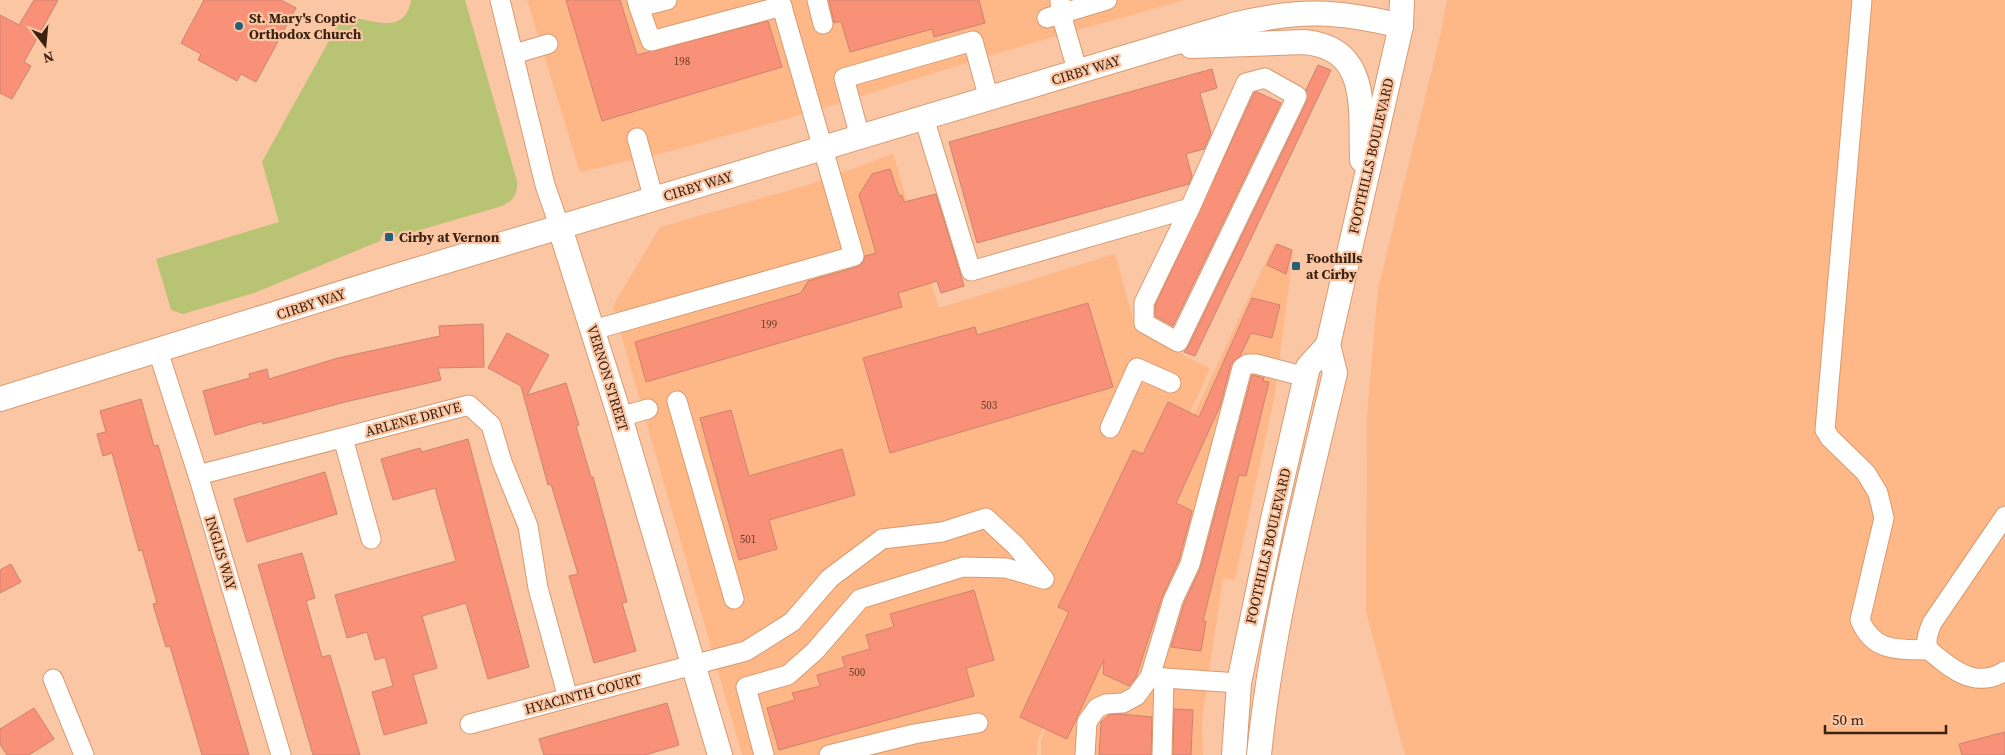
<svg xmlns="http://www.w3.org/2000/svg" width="2005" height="755" viewBox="0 0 2005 755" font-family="'Source Serif 4',serif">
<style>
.built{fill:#feb786}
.green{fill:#b9c374}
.building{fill:#f89177;stroke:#cc8371}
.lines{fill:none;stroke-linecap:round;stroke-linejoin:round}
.minor-casing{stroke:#d99a70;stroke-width:21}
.major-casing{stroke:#d99a70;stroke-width:26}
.minor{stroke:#fff;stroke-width:19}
.major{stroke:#fff;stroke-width:24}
.poi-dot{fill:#295e7a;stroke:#fbc6a4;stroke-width:2}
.labels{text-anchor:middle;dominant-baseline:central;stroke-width:4.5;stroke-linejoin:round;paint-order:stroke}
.number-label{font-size:11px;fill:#6a3d2a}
.poi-label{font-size:14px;font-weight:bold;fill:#3a2110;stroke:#fbc6a4;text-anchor:start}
.street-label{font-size:14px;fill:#3a2110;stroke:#fbc6a4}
</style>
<rect width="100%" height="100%" fill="#fbc6a4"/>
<g class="built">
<polygon points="527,0 1184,0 1005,51 797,116 667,152 580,172"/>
<polygon points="1447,0 2005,0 2005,755 1405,755 1366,612 1367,415 1378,289 1440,37"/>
<polygon points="893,154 939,308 1115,254 1136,330 1210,369 1038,740 1037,755 742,755 613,306 660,227 805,186"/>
<polygon points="1274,244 1293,253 1275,394 1236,574 1234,580 1223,578 1202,719 1203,755 1041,755 1041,740"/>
</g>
<path class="green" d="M 411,0 L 465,0 L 517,181 C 518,194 513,201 502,206 L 393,238 L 391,233 L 382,236 L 380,241 L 254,293 L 183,314 L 171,310 L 156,259 L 279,222 L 262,162 L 341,19 C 362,11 403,43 411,0 Z"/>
<g class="building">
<polygon points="34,0 58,0 24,62 31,66 12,99 0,93 0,15 19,25"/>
<polygon points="204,0 281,0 296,8 256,82 241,74 237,81 198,60 201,54 181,43"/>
<polygon points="566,0 620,0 637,55 768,21 782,67 602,121"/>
<polygon points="829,0 979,0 985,23 934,37 932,29 850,52 841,21 834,23"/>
<polygon points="1318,65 1331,70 1195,356 1184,352 1188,347 1307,101 1306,90"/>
<polygon points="1212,69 1217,88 1200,93 1211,133 1204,149 1186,154 1192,176 1189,184 977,243 949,142"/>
<polygon points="1257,92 1281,103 1173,326 1155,316 1155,306 1254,93"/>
<polygon points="890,169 899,196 902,195 904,202 936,194 964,286 941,293 937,281 898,293 902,307 646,382 635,342 801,293 808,281 857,267 862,263 865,256 876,253 859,195 872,174"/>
<polygon points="1277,244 1292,250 1286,274 1267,265"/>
<polygon points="1252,298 1280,305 1272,338 1251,333 1240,356 1231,364 1220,406 1176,503 1192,511 1179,560 1162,597 1136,677 1129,686 1103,674 1104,659 1067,739 1020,717 1069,612 1058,607 1133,450 1143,454 1168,402 1199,417"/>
<polygon points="1088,303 1113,387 890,453 863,358 975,327 977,335"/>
<polygon points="483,324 484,367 438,368 441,380 345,402 263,424 262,421 215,435 203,391 250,378 249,374 267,369 269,379 338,358 440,336 439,326"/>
<polygon points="507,333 549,355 527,395 566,383 579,425 576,426 591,477 593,477 627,602 622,603 636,651 594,663 569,576 578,574 551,484 548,485 521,386 488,368"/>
<polygon points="1252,375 1264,378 1263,381 1269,382 1246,476 1239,475 1203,621 1206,621 1201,651 1171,647 1184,604 1201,567"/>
<polygon points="141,399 154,446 158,445 249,755 202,755 170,646 166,647 153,604 157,603 142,550 139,551 112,453 103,456 97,434 106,432 100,411"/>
<polygon points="731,410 749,476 842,449 855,495 769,520 777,549 739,560 700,418"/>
<polygon points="468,439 529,667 488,679 466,603 422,616 437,668 413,675 427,723 384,735 372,692 393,686 385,657 375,660 367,632 347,638 335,595 456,561 435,488 393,500 381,459 420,448 422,452"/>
<polygon points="325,472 337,514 247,542 234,499"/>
<polygon points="302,553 315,598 306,601 322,657 330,655 360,755 313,755 258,565"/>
<polygon points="11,564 21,582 0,593 0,570"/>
<polygon points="974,590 994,660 966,668 974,696 779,750 767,708 795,700 792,693 820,686 817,675 845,667 842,657 870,649 866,635 894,627 890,614"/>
<polygon points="667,703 679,745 645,755 544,755 539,739"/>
<polygon points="34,708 54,739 29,755 7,755 0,744 0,729"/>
<polygon points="1174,709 1193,710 1191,755 1173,755"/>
<polygon points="1120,714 1152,717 1151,755 1099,755 1101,722 1109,715"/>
<polygon points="2005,732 2005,755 1962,755 1959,744"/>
</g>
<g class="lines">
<defs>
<g id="minor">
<polyline points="500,0 545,185 560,228"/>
<polyline points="637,0 639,7 667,0"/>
<polyline points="817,0 823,24"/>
<polyline points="1060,0 1061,14 1078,73"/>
<path d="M 1862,0 L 1825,430 L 1830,438 L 1866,473 L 1878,493 L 1884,518 L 1860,620 C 1874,653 1898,649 1929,650"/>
<polyline points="639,7 651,41 782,6"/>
<polyline points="1047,18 1107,0"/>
<polyline points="514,54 548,44"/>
<polygon points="1265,78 1297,96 1178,342 1144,323 1144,303 1190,208 1246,83"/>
<polyline points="924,118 971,271 1190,208"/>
<polyline points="860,137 844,78 973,41 989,99"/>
<polyline points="637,138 654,200"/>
<polyline points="593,330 854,256 780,0"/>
<polyline points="158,351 198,475 281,755"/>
<polyline points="677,401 734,599"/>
<polyline points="620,417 648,409"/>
<polyline points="1110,428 1137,368 1171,383"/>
<polyline points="343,438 371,539"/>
<polyline points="198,475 469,405 491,425 502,462 528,526 538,588 568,698"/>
<path d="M 2005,516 L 1932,623 C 1929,631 1924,641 1929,649 C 1931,653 1938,657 1941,660 C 1961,676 1981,686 2005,671"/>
<polyline points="1150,677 1239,683"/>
<polyline points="53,679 84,755"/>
<polyline points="470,724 746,651 792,622 830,578 882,539 942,532 986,518 1015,545 1044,579"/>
<polyline points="764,755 746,687 788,675 815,651 860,599 963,567 1006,568 1044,579"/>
<polyline points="829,755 914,734 978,723"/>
<polyline points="1085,755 1087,722 1097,708 1106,704 1123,703 1136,696 1150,677 1173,600 1190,564 1242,368 1248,364 1256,364 1306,377"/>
<polyline points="1162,755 1164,678"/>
</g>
<g id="major">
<path d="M 1191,46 L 1304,42 C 1371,48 1360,110 1362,160"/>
<polyline points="560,228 620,417 720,755"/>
<path d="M 0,399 L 403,274 L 1233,25 C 1297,9 1337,10 1401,26"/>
<polyline points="1234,755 1239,683 1273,519 1308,367 1328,345 1401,26 1402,0"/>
<path d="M 1259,755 C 1272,625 1305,500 1335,373 L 1328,345"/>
</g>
</defs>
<use href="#minor" class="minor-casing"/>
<use href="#major" class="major-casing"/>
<use href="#minor" class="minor"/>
<use href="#major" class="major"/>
</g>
<g class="poi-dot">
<circle cx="239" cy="26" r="5"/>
<rect x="384" y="232" width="10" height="10" rx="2.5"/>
<rect x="1291" y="261" width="10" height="10" rx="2.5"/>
</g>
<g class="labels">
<g class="number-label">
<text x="682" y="61">198</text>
<text x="769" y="324">199</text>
<text x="989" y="405">503</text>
<text x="748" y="539">501</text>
<text x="857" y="672">500</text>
</g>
<g class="poi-label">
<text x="249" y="18">St. Mary's Coptic<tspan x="249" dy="16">Orthodox Church</tspan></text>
<text x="399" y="237">Cirby at Vernon</text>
<text x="1306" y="258">Foothills<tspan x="1306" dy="16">at Cirby</tspan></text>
</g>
<g class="street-label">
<text transform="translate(1086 70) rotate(-17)">CIRBY WAY</text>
<text transform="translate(1371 156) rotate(-77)">FOOTHILLS BOULEVARD</text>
<text transform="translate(698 186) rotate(-17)">CIRBY WAY</text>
<text transform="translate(311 304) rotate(-18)">CIRBY WAY</text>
<text transform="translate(608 378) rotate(73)">VERNON STREET</text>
<text transform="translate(413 419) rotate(-15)">ARLENE DRIVE</text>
<text transform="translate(1268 546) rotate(-77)">FOOTHILLS BOULEVARD</text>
<text transform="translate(221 553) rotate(73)">INGLIS WAY</text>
<text transform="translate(583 694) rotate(-15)">HYACINTH COURT</text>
</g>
</g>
<g transform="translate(45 45) rotate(164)" stroke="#fbc6a4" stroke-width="4" paint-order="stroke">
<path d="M0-4L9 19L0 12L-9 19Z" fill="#3a2110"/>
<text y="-8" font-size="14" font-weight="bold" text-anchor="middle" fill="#3a2110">N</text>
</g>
<path d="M1825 725v8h121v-8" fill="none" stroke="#3a2110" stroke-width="2.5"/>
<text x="1832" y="725" font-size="15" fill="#3a2110" stroke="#fbc6a4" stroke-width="4" paint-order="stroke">50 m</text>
</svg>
